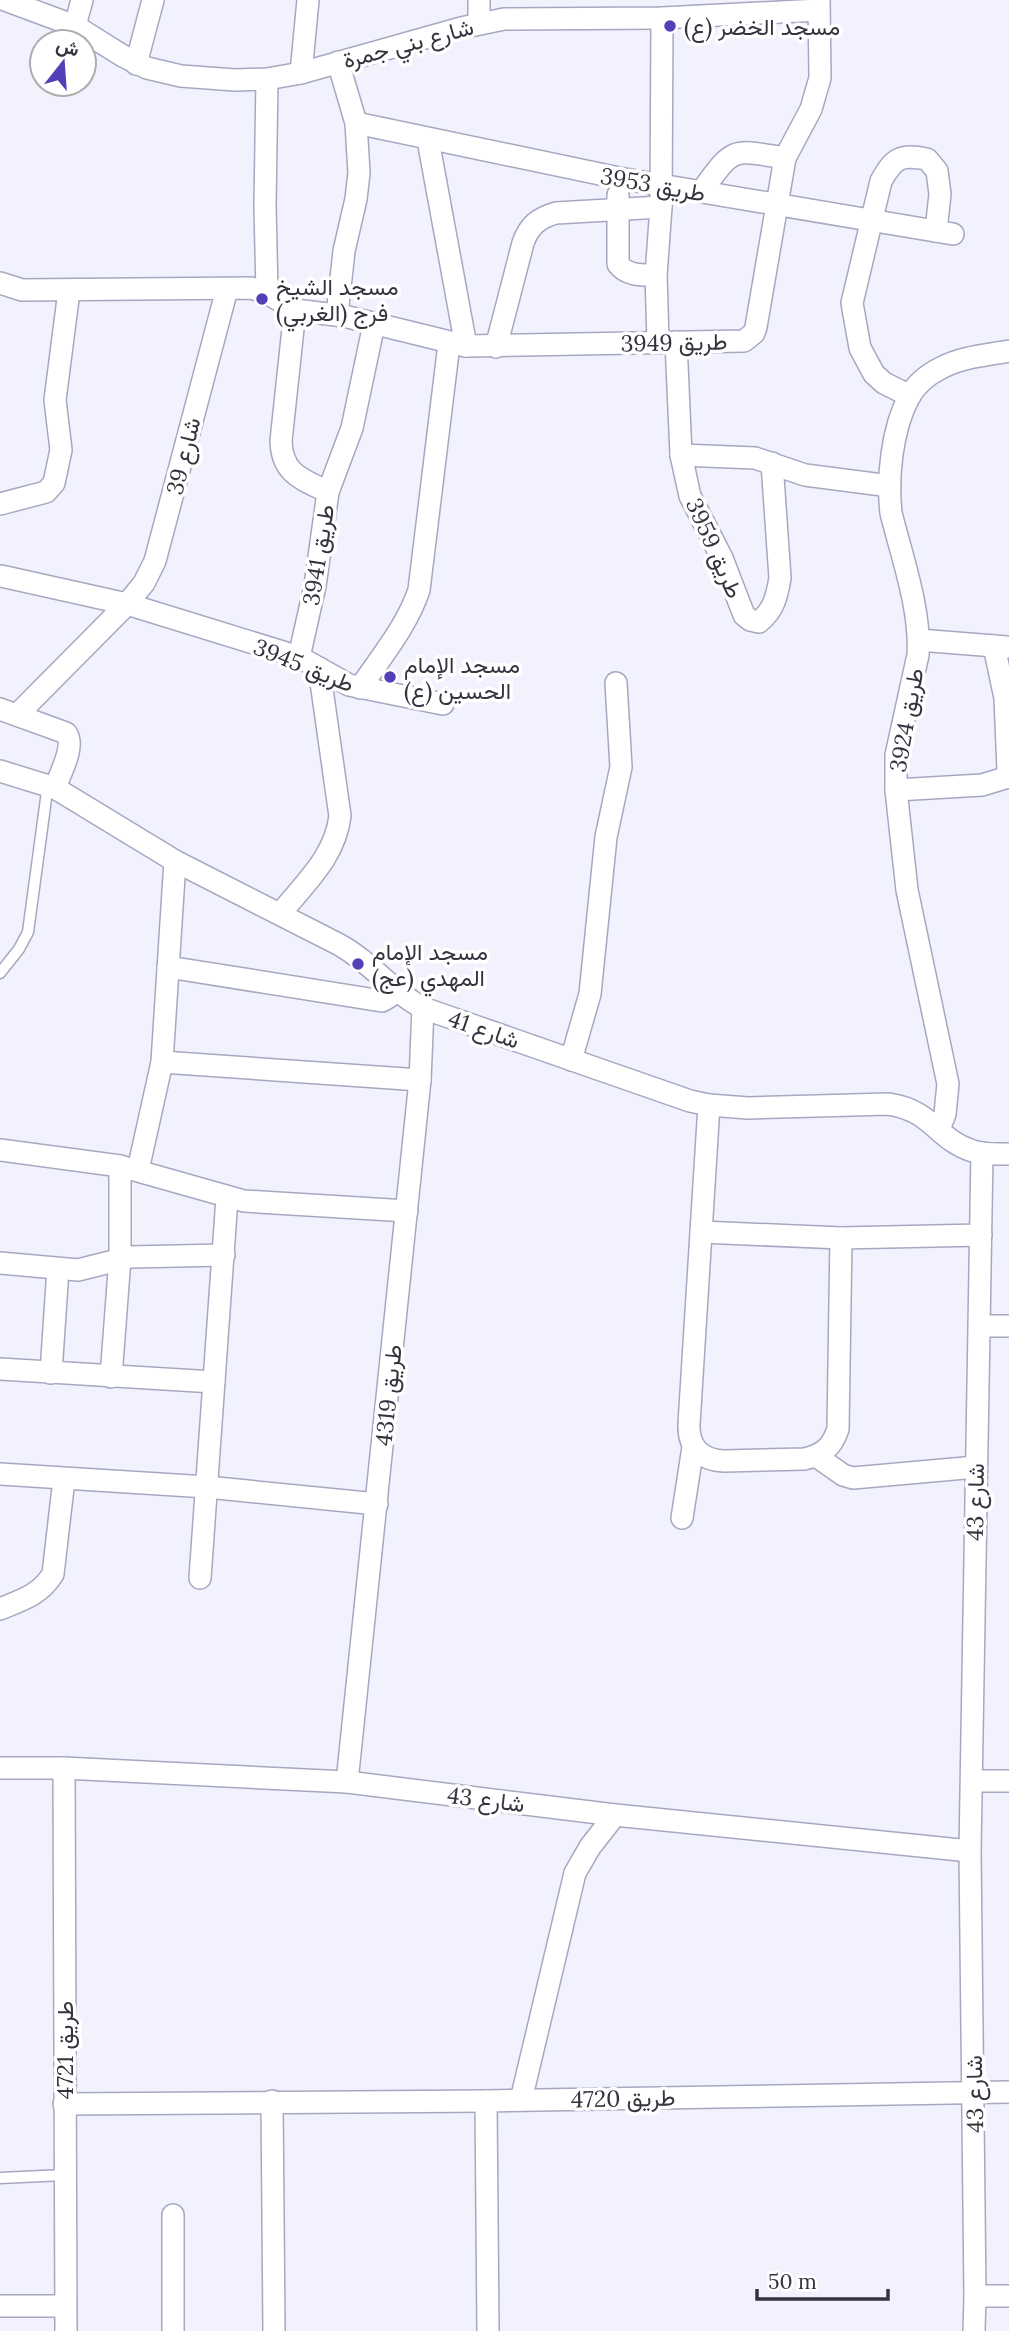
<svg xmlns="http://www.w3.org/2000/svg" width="1009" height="2331" viewBox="0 0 1009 2331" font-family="Lora,Vazirmatn,serif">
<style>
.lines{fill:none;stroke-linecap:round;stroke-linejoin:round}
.service-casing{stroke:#a6a8c1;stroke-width:13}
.minor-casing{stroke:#a6a8c1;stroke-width:24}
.service{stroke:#fff;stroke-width:10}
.minor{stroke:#fff;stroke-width:21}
.poi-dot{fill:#5140b8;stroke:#fff;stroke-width:2.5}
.labels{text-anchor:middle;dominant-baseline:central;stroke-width:7;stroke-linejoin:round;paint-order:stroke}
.poi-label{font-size:23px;fill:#33343e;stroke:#fff;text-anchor:start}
.street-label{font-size:23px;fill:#33343e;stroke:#fff}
</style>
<rect width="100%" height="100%" fill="#f1f2fd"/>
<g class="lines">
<defs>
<g id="service">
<polyline points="0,973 19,949 28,932 48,784"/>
<polyline points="0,2178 64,2175"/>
</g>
<g id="minor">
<polyline points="5,0 75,26 123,56 147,68 181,76 235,80 267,79 301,73 461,28 504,19 662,18 819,10"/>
<polyline points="479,24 479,0"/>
<polyline points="75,26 82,0"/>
<polyline points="136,64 153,0"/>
<polyline points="301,73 308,0"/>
<polyline points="356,123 619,178 953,234"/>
<polyline points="428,140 466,346"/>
<path d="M 701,192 C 734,147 730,149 785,158"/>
<path d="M 618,195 L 618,264 C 627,276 642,275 656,275"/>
<polyline points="0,283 22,290 251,288 267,293 295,310 344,316 466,346 744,341 754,333 756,327 785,158 811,109 820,78 819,0"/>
<polyline points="267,293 265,205 267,79"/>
<path d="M 295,310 L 281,441 C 282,474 302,479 328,492"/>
<polyline points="337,315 344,251 356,199 359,173 356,123 338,62"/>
<polyline points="658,341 656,275 661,207 662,18"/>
<path d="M 676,342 L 681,455 L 690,496 L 722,558 L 744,615 L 750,620 L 759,622 C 774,610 777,596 780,578 L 772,463"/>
<path d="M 496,347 L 523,243 C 529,226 538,218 556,213 L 661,207"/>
<path d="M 910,396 L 884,383 L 874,374 L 860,348 L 852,303 L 881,181 C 894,158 900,154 927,159 L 937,171 L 940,194 L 936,231"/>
<polyline points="681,455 755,458 805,475 890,486"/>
<polyline points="0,504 46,492 54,483 61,450 55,400 69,291"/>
<polyline points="1,576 127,604 299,657 349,685 443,704"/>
<polyline points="919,640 1007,647"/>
<polyline points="299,657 315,586 328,492 352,428 374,324"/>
<path d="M 360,688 C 381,657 407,626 419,590 L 449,344"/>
<path d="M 0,709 L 66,733 C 76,746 60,773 55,788"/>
<polyline points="17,715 127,604 144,583 155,561 227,289"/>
<path d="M 0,771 L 55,788 L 175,861 L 338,944 C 370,961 391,991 423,1008 L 690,1101 L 709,1105 L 748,1108 L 888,1104 C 932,1110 937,1139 970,1150 C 982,1155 996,1154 1009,1154"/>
<polyline points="896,790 982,785 1005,778 1008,770 1005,698 994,646"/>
<path d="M 280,914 C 305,883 335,857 340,816 L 319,668"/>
<polyline points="168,967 382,1001 389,997 393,989"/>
<polyline points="571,1060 590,994 606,837 621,767 616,683"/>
<polyline points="162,1062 420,1080"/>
<path d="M 709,1105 L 689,1424 C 688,1447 701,1460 724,1461 L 804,1459 C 823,1455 832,1447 838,1429 L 841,1238"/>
<path d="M 939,1129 L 945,1114 L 948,1084 L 907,890 L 896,790 L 896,755 L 918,655 C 921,610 902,557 891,513 C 887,477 892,429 909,397 C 916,384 929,374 941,368 C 961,357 987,355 1009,351"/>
<polyline points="0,1150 120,1166 244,1201 407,1211"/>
<polyline points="138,1170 162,1062 175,861"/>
<polyline points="701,1232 841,1238 981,1235"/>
<polyline points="0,1263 78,1270 130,1257 224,1255"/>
<polyline points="980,1326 1009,1326"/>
<polyline points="0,1369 214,1382"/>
<polyline points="51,1373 58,1269"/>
<polyline points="111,1377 120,1258 120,1166"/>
<polyline points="816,1456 843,1475 853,1478 976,1467"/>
<polyline points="0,1474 207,1487 377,1504"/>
<polyline points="682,1518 693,1447"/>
<polyline points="200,1578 227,1198"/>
<path d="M 0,1609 C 22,1600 40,1595 53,1574 L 64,1479"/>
<polyline points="0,1768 64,1768 347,1782 615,1815 970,1851"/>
<polyline points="64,1768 66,2331"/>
<polyline points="972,1781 1009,1781"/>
<polyline points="347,1782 420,1080 423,1008"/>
<polyline points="521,2100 575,1873 590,1847 615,1815"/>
<polyline points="272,2101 274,2331"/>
<polyline points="486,2101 488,2331"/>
<polyline points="64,2104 486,2101 1009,2092"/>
<polyline points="173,2215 173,2331"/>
<polyline points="975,2296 1009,2296"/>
<polyline points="0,2306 65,2306"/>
<polyline points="974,2331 975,2296 970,1851 982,1153"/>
</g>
</defs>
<use href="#service" class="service-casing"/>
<use href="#minor" class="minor-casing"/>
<use href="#service" class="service"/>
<use href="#minor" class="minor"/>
</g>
<g class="poi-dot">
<circle cx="670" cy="26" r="7"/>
<circle cx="262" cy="299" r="7"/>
<circle cx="390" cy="677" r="7"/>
<circle cx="358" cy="964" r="7"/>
</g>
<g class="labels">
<g class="poi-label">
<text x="684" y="26">مسجد الخضر (ع)</text>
<text x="276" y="286">مسجد الشيخ<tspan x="276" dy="26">فرج (الغربي)</tspan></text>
<text x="404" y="664">مسجد الإمام<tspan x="404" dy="26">الحسين (ع)</tspan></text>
<text x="372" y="951">مسجد الإمام<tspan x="372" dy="26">المهدي (عج)</tspan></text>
</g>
<g class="street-label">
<text transform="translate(408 43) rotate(-15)">شارع بني جمرة</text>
<text transform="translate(653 184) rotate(10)">طريق 3953</text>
<text transform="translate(674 342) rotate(-1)">طريق 3949</text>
<text transform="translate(183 456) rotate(-76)">شارع 39</text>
<text transform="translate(715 548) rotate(66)">طريق 3959</text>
<text transform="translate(318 555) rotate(-81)">طريق 3941</text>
<text transform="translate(304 665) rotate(22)">طريق 3945</text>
<text transform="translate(906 720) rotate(-80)">طريق 3924</text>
<text transform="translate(484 1029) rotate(19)">شارع 41</text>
<text transform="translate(388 1395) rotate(-84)">طريق 4319</text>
<text transform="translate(975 1502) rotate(-89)">شارع 43</text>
<text transform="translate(486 1799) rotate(7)">شارع 43</text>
<text transform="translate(64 2050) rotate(-90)">طريق 4721</text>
<text transform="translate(974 2094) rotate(-91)">شارع 43</text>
<text transform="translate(623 2098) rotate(-1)">طريق 4720</text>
</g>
</g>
<g transform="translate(63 63) rotate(17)"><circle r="33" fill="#ffffff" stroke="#adaeb2" stroke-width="2"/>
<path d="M0-5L12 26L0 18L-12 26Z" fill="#5140b8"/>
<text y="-10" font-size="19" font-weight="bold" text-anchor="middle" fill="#33343e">ش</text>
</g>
<path d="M757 2289v10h131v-10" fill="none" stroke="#33343e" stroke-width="3.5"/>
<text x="768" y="2289" font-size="21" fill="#33343e" stroke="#ffffff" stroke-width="5" paint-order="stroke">50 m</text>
</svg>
